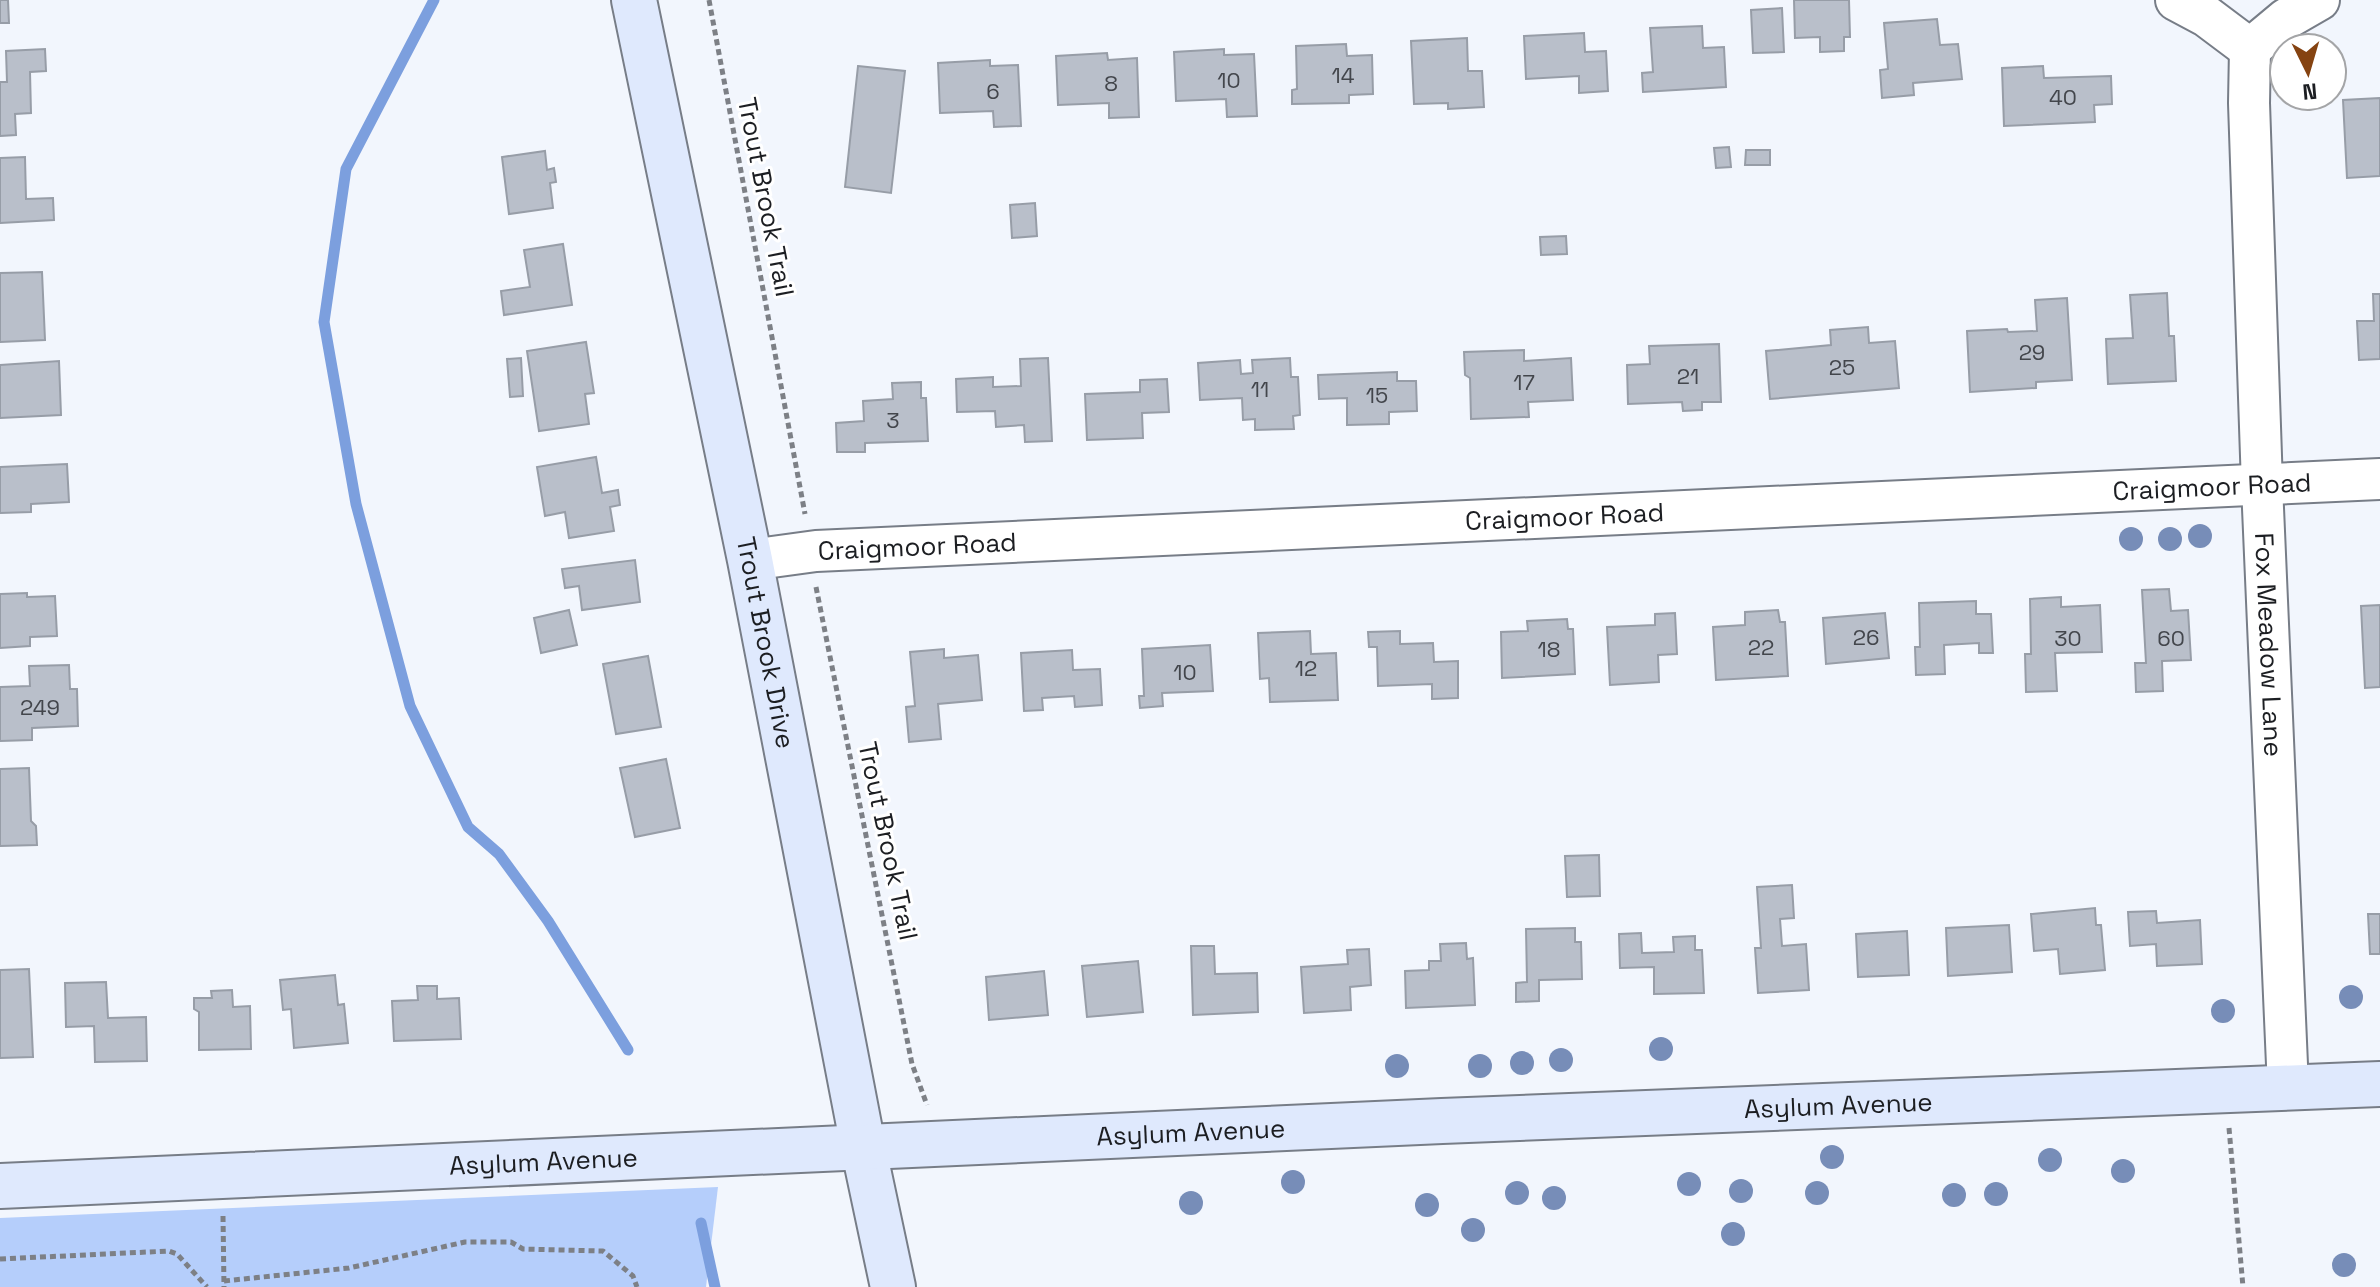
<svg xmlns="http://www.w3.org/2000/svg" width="2380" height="1287" viewBox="0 0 2380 1287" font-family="'Space Grotesk',sans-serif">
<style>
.green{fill:#b5cefb}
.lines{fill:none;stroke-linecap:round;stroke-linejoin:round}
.stream{stroke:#7c9fde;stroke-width:11}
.building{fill:#b9bfca;stroke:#979da7;stroke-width:2}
.minor-casing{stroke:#777d87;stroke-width:44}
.secondary-casing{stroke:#777d87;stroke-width:48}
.path{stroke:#7d8086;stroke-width:5;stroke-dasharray:6 4;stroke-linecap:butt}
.minor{stroke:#fff;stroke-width:40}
.secondary{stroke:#dfe9fd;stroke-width:44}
.tree{fill:#778db8}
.labels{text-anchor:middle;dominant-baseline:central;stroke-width:6;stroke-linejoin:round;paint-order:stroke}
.number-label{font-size:22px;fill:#43464c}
.street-label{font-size:26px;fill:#1c1e22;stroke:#fff}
</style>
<rect width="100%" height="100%" fill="#f2f6fd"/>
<polygon class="green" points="718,1187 706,1287 0,1287 0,1218"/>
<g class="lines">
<g class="stream">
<polyline points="434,0 346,169 324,322 356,504 410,706 468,827 499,854 548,921 628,1050"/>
<polyline points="701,1223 715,1287"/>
</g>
</g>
<g class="building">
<polygon points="0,0 8,0 9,23 0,23"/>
<polygon points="1794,0 1849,0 1850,37 1844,37 1844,51 1820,52 1820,37 1795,38"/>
<polygon points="1782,8 1784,52 1753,53 1751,10"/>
<polygon points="1937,19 1940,45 1958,44 1962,79 1913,83 1914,95 1882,98 1880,70 1888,69 1884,23"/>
<polygon points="1702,26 1703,48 1724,47 1726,87 1643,92 1642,73 1653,72 1650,28"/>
<polygon points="1584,33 1585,52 1606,51 1608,91 1579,93 1579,76 1526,79 1524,36"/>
<polygon points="1467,38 1468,71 1482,71 1484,107 1448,109 1448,103 1414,104 1411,41"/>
<polygon points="1346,44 1347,56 1372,55 1373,94 1349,95 1349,103 1292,104 1292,90 1297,89 1296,46"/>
<polygon points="45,49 46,71 30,72 31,113 15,114 16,135 0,136 0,82 7,82 6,51"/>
<polygon points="1224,49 1224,55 1254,54 1257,116 1227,117 1226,99 1176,101 1174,52"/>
<polygon points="1107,53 1108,60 1137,58 1139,117 1109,118 1109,103 1058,105 1056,56"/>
<polygon points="990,60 990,66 1018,65 1021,126 994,127 993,111 940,113 938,63"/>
<polygon points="858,66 905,71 891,193 845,187"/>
<polygon points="2043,66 2044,78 2111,76 2112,104 2094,105 2095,122 2004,126 2002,68"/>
<polygon points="2380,98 2380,176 2347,178 2343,100"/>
<polygon points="1729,147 1731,167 1716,168 1714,148"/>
<polygon points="1746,150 1770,150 1770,165 1745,165"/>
<polygon points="545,151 547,170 554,168 556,182 550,183 553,208 509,214 502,157"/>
<polygon points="25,157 26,199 53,198 54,220 0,223 0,158"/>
<polygon points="1035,203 1037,236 1012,238 1010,205"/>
<polygon points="1566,236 1567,254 1541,255 1540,237"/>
<polygon points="563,244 572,305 504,315 501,291 530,287 524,250"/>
<polygon points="42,272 45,340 0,342 0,273"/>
<polygon points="2167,293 2169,336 2174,336 2176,381 2108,384 2106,339 2133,338 2130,295"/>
<polygon points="2373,294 2380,294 2380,359 2359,360 2357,321 2374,321"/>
<polygon points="2067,298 2072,380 2036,382 2036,388 1970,392 1967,331 2007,329 2008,332 2037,331 2035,300"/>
<polygon points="1868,327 1869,343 1895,341 1899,388 1770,399 1766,351 1831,345 1830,330"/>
<polygon points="586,342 594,393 585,394 589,424 539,431 527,351"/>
<polygon points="1719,344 1721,402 1702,402 1702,410 1683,411 1682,402 1628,404 1627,365 1650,364 1649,346"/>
<polygon points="1524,350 1524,361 1571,358 1573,400 1528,402 1529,417 1471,419 1470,378 1465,375 1464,352"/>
<polygon points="521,358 523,396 510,397 507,359"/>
<polygon points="1048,358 1052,441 1025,442 1024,425 996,427 995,411 957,412 956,379 993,377 993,387 1021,386 1020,359"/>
<polygon points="1290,358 1291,377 1298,377 1300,415 1293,416 1294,429 1255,430 1255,419 1243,420 1242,398 1200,400 1198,363 1240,360 1241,374 1253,373 1252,360"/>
<polygon points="59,361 61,415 0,418 0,365"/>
<polygon points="1397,372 1397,381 1416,381 1417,411 1389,412 1389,424 1347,425 1347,398 1319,399 1318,375"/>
<polygon points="1167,379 1169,412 1142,413 1143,438 1087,440 1085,394 1140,392 1140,380"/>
<polygon points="921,382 921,398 926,398 928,441 865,443 865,452 837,452 836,423 864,421 863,401 893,399 892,383"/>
<polygon points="596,457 602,493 618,490 620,505 610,507 614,531 569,538 565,512 545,516 537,467"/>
<polygon points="67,464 69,502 31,504 31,512 0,513 0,467"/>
<polygon points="635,560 640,602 582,610 579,586 565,588 562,569"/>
<polygon points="2169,589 2171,611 2188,610 2191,660 2162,661 2163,691 2136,692 2135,663 2146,663 2142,590"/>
<polygon points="27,593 27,597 55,596 57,636 30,637 30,646 0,648 0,594"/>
<polygon points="2061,597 2061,607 2100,605 2102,652 2055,653 2057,691 2026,692 2025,654 2031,654 2030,599"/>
<polygon points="1976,601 1976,614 1991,614 1993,653 1979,653 1979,643 1944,645 1945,674 1916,675 1915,647 1920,647 1919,603"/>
<polygon points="2380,605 2380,687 2365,688 2361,606"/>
<polygon points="569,610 577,645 541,653 534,618"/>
<polygon points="1778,610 1780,622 1785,622 1788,676 1716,680 1713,627 1745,625 1745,612"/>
<polygon points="1675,613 1677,654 1658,655 1659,682 1610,685 1607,627 1655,625 1655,614"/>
<polygon points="1885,613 1889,658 1826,664 1823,618"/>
<polygon points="1567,619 1568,629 1573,629 1575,674 1502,678 1501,632 1528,631 1527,621"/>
<polygon points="1310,631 1311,654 1336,653 1338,700 1270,702 1269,678 1260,679 1258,633"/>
<polygon points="1400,631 1400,644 1433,643 1434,662 1458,661 1458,698 1432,699 1432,684 1378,686 1377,647 1369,647 1368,632"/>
<polygon points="1210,645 1213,691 1162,693 1163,706 1140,708 1139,696 1144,696 1142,649"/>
<polygon points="944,649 944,658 978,655 982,700 938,704 941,739 909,742 906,707 915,706 910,652"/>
<polygon points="1072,650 1073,670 1100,669 1102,705 1075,707 1074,696 1042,698 1043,710 1024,711 1021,653"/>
<polygon points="648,656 661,727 616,734 603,664"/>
<polygon points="69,665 70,689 77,689 78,726 32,728 32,740 0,741 0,687 30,686 29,666"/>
<polygon points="666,759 680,828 635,837 620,768"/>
<polygon points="29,768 31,821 36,826 37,845 0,846 0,769"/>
<polygon points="1599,855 1600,896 1567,897 1565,856"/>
<polygon points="1792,885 1794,918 1780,919 1782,946 1806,944 1809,990 1758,993 1755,948 1761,948 1757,887"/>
<polygon points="2095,908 2096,925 2101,925 2105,970 2060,974 2058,949 2034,951 2031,914"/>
<polygon points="2156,911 2157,923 2200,920 2202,964 2157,966 2156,944 2130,946 2128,912"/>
<polygon points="2368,914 2380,914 2380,954 2370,954"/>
<polygon points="2009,925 2012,972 1948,976 1946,928"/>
<polygon points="1575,928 1575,942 1581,942 1582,979 1539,980 1539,1001 1516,1002 1516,983 1527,982 1526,929"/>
<polygon points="1907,931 1909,975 1858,977 1856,934"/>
<polygon points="1641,933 1642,953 1674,952 1673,937 1695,936 1695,950 1702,950 1704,993 1654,994 1654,967 1620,968 1619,934"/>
<polygon points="1466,943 1467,959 1473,958 1475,1005 1406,1008 1405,971 1429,970 1429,961 1441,961 1440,944"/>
<polygon points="1191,946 1214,946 1215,974 1257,973 1258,1012 1193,1015"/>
<polygon points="1369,949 1371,985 1350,987 1351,1010 1304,1013 1301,967 1348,964 1347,950"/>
<polygon points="1138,961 1143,1012 1087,1017 1082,966"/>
<polygon points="29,969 33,1057 0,1058 0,970"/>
<polygon points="1044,971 1048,1015 989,1020 986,977"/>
<polygon points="335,975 338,1005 344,1004 348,1043 294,1048 291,1009 283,1010 280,980"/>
<polygon points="106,982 108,1018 146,1017 147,1061 95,1062 94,1026 66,1027 65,983"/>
<polygon points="417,986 437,986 437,999 459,998 461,1039 394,1041 392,1001 418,1000"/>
<polygon points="232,990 233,1007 250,1006 251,1049 199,1050 199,1012 194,1009 194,998 212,998 211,991"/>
</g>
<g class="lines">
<defs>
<g id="minor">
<polyline points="2176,0 2206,16 2250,49"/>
<path id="s1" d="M 2250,49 L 2249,103 L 2262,485 L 2288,1088"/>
<polyline points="2250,49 2286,19 2319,0"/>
<path id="s2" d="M 750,560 L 816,551 L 2380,479"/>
</g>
<g id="secondary">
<path id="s3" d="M 634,0 L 750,560 L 863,1146 L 893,1287"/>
<path id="s4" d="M 0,1186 L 1442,1121 L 2380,1084"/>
</g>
</defs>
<use href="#minor" class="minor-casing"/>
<use href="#secondary" class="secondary-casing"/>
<g class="path">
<polyline points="709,0 805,514"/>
<polyline points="816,587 912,1064 927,1105"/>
<polyline points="2229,1128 2243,1287"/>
<polyline points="223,1216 224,1287"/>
<polyline points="0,1259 169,1251 177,1254 207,1287"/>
<polyline points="224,1281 349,1268 465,1242 511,1242 523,1249 603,1251 633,1276 637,1287"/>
</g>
<use href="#minor" class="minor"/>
<use href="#secondary" class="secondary"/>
</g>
<g class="tree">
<circle cx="2200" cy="536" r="12"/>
<circle cx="2131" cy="539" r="12"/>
<circle cx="2170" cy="539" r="12"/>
<circle cx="2351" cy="997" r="12"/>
<circle cx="2223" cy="1011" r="12"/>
<circle cx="1661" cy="1049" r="12"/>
<circle cx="1561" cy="1060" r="12"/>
<circle cx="1522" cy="1063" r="12"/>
<circle cx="1397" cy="1066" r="12"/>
<circle cx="1480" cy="1066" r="12"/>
<circle cx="1832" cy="1157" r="12"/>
<circle cx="2050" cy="1160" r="12"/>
<circle cx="2123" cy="1171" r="12"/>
<circle cx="1293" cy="1182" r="12"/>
<circle cx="1689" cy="1184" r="12"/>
<circle cx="1741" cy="1191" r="12"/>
<circle cx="1517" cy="1193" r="12"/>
<circle cx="1817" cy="1193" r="12"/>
<circle cx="1996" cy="1194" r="12"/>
<circle cx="1954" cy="1195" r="12"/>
<circle cx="1554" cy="1198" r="12"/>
<circle cx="1191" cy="1203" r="12"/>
<circle cx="1427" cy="1205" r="12"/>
<circle cx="1473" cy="1230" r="12"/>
<circle cx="1733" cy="1234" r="12"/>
<circle cx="2344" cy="1265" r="12"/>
</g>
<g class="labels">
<g class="number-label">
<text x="1343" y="75">14</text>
<text x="1229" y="80">10</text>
<text x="1111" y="83">8</text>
<text x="993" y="91">6</text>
<text x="2063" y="97">40</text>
<text x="2032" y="352">29</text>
<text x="1842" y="367">25</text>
<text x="1688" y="376">21</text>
<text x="1524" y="382">17</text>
<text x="1260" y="389">11</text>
<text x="1377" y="395">15</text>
<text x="893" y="420">3</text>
<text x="1866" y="637">26</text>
<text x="2068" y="638">30</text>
<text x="2171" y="638">60</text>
<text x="1761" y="647">22</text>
<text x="1549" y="649">18</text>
<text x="1306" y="668">12</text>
<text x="1185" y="672">10</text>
<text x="40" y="707">249</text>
</g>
<g class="street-label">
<text transform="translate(766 197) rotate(79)">Trout Brook Trail</text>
<text stroke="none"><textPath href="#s2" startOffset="1464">Craigmoor Road</textPath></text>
<text stroke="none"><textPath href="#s2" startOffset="816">Craigmoor Road</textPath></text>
<text stroke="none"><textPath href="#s2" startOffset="168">Craigmoor Road</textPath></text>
<text stroke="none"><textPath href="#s3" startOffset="656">Trout Brook Drive</textPath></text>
<text stroke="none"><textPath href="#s1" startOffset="596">Fox Meadow Lane</textPath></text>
<text transform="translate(888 841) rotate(78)">Trout Brook Trail</text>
<text stroke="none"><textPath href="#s4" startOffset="1840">Asylum Avenue</textPath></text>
<text stroke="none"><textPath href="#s4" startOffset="1192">Asylum Avenue</textPath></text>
<text stroke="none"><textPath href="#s4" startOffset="544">Asylum Avenue</textPath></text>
</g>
</g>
<g transform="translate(2308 72) rotate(175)"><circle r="38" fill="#ffffff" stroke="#a4a5a7" stroke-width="2"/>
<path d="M0-6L14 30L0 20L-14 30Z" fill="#854311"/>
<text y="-12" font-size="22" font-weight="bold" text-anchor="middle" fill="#1c1e22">N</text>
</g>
</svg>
